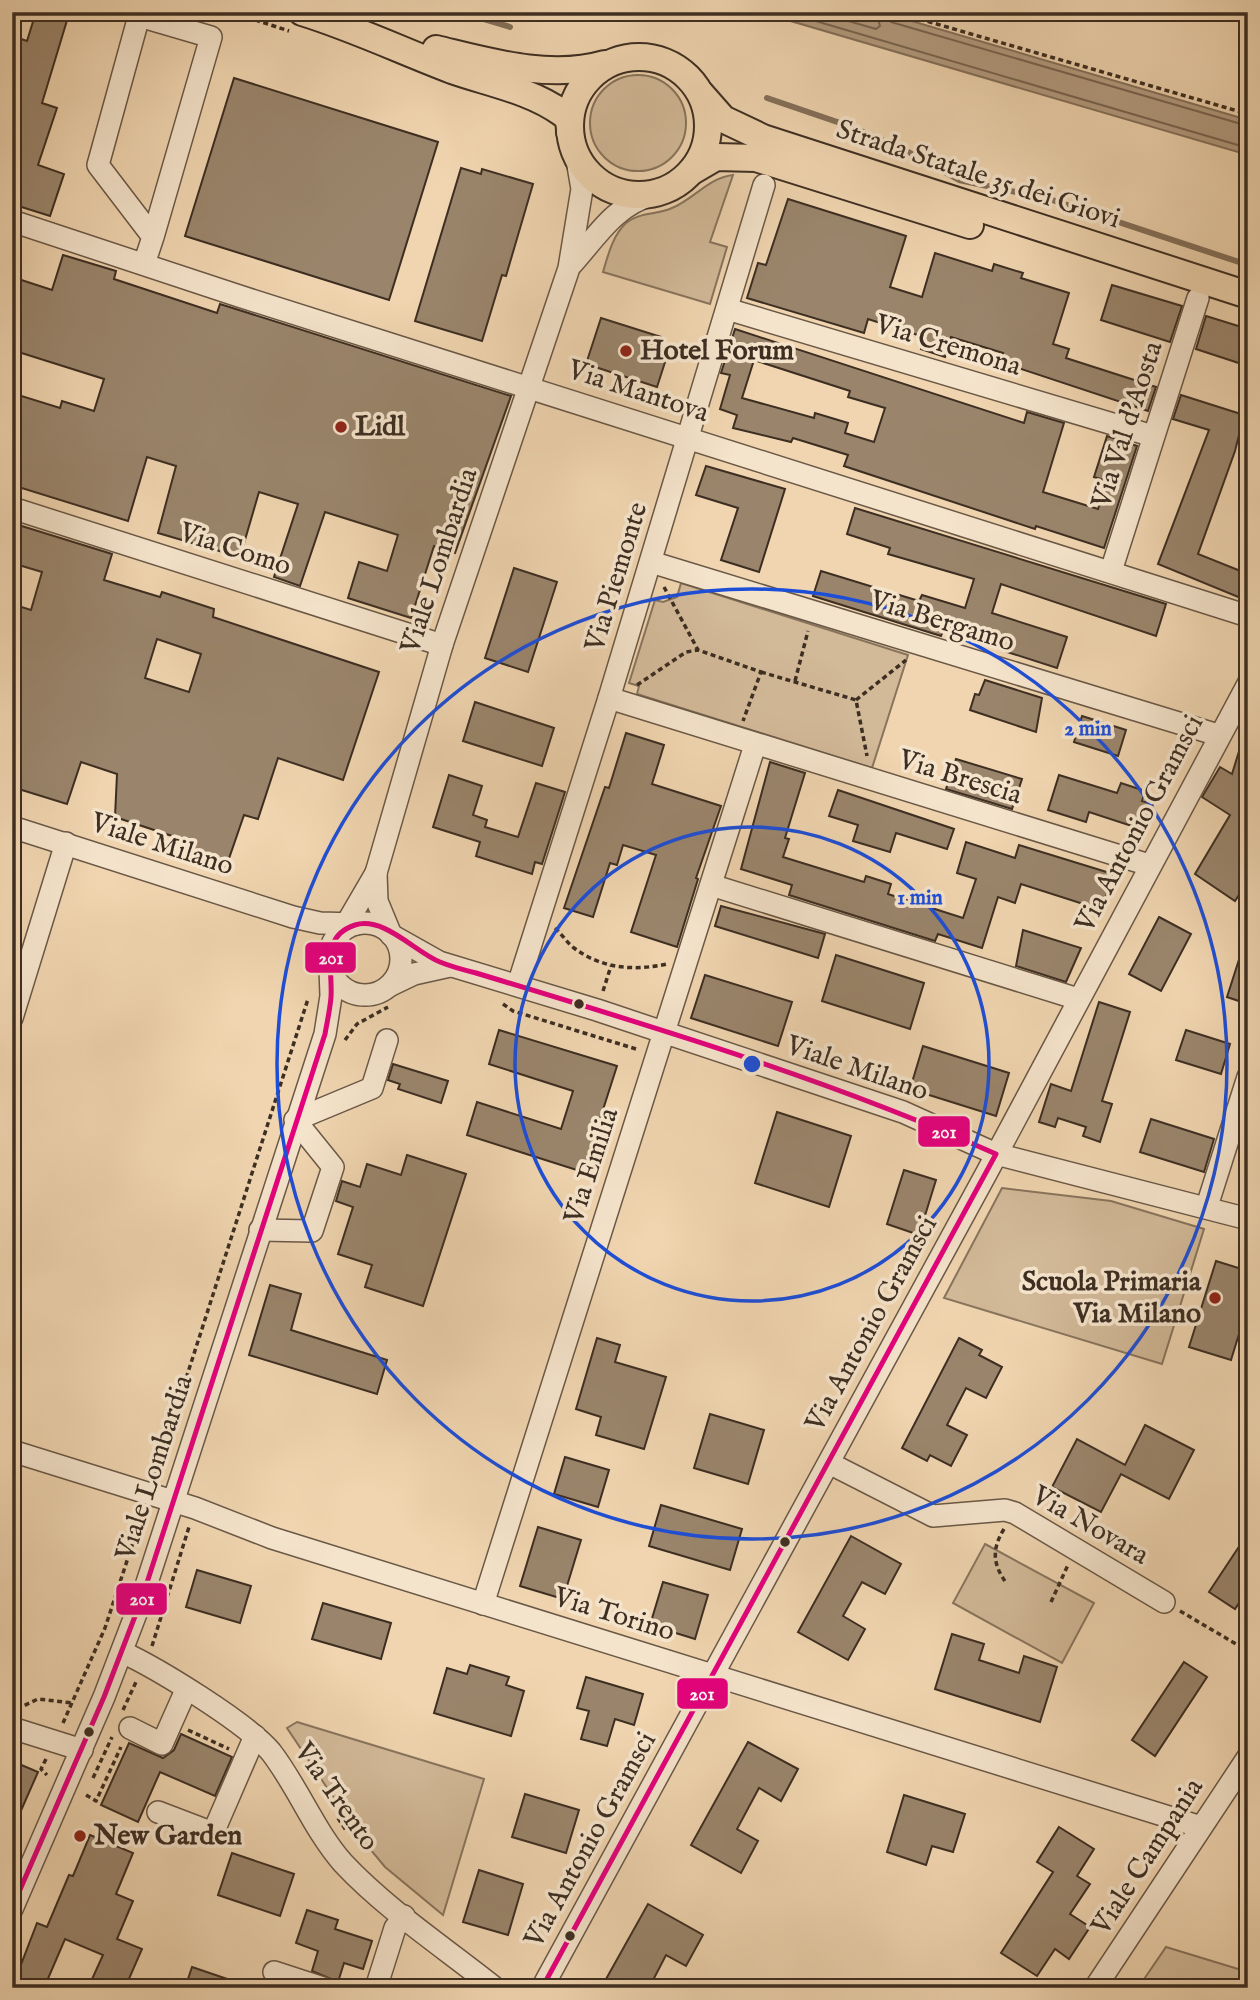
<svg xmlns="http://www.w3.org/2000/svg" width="1260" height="2000" viewBox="0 0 1260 2000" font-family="'IM FELL English',serif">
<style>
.green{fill:#d2b998;stroke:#88745d;stroke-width:2}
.water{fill:#b39c80;stroke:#84705a;stroke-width:2}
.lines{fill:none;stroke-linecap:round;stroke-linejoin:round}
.shore{stroke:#786551;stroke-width:2}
.stream{stroke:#84705a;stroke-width:6}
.building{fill:#9a856c;stroke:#3d2e22;stroke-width:2;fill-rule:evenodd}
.minor-casing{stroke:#6a5846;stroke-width:24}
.major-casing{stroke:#3d2e22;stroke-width:30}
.path{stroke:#3d2e22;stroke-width:3.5;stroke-dasharray:5 3.5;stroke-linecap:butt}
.minor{stroke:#f5e4cc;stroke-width:21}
.major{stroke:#f0d5b0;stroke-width:26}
.bus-1-casing{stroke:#f5e4cc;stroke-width:10}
.bus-1{stroke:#e5007d;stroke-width:5}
.ring{fill:none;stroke:#1d4ed8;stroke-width:3.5}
.poi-dot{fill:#8f2418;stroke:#f5e4cc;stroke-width:2.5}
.bus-dot{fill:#3d2e22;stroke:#f5e4cc;stroke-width:2.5}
.labels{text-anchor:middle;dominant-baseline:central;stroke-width:7;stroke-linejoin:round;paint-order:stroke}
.street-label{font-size:28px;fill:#3d2e22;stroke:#f5e4cc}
.poi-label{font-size:28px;font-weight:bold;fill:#3d2e22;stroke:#f5e4cc;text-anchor:start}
.centre{fill:#1d4ed8;stroke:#f5e4cc;stroke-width:3.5}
.ring-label{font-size:21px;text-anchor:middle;font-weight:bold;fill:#1d4ed8;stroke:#f5e4cc;stroke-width:7;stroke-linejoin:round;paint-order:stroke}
.line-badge{stroke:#f5e4cc;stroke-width:2.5}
.badge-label{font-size:19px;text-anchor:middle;font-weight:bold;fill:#fff}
</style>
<rect width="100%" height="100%" fill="#f0d5b0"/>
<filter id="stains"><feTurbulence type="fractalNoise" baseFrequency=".00286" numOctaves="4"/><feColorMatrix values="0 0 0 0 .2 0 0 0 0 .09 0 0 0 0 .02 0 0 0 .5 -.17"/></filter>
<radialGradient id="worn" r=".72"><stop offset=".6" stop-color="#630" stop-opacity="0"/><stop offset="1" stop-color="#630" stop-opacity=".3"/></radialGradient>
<g class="green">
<circle cx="638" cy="123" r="48"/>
<path d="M 733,175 L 710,242 L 727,247 L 710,304 L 603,272 C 608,255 613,235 626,223 C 639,212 657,215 672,208 C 694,199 708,178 733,175 Z"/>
<polygon points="681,583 908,655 872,768 637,694 639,686 629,683 655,600 663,602 677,597"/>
<polygon points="1002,1188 1111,1201 1204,1229 1162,1364 944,1298"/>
<polygon points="985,1544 1094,1603 1062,1663 953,1603"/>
<polygon points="297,1722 484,1779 443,1915 385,1867 360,1837 287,1728"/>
<polygon points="1166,1947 1248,1972 1248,1988 1138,1988"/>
</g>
<polygon class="water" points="760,12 881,12 1248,120 1248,155"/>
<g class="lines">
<g class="shore">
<polyline points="785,12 1248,148"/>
<polyline points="817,12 876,29 880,26 876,12"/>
<polyline points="885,12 891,22 1248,126"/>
</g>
<g class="stream">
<polyline points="460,12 510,27"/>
<polyline points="767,98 849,126 903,149 959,180 1049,199 1248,265"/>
</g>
</g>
<g class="building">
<polygon points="36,12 54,12 68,17 42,103 57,108 38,165 64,174 50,216 12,204 12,36 27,41"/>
<polygon points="234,78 438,142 389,300 185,236"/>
<polygon points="461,168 481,174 482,169 533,184 506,276 502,275 482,341 415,321"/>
<polygon points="788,199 906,236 890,287 922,297 935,253 992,271 994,264 1023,273 1021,278 1069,293 1053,344 1069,349 1066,358 1156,387 1148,411 1000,362 1003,353 951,337 945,357 921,349 924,337 868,319 864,333 747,298 758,263 766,265"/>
<polygon points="63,255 116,271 114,279 217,313 220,304 511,396 455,553 434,546 411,618 348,598 359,562 387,571 398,535 325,512 300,586 274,577 298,504 259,492 240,557 158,533 176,466 147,457 128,521 12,485 12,393 60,408 62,401 94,411 104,379 12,350 12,277 52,290"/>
<polygon points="1112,285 1182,306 1170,342 1101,320"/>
<polygon points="1206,316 1248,329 1248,366 1196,349"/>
<polygon points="601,318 661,337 656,353 667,356 657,387 586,364"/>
<path d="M 735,329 L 1024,423 L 1027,412 L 1064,423 L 1043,492 L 1098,509 L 1107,481 L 1094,477 L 1107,436 L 1137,446 L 1104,548 L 1036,526 L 1035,529 L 844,466 L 848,455 L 793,438 L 791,442 L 733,428 L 737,415 L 720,409 L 730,375 L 721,373 ZM 754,360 L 850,391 L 848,397 L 885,408 L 874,442 L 845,433 L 848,423 L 815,413 L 814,418 L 742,398 Z"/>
<polygon points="1181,395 1244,415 1235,451 1198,554 1248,574 1248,601 1158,564 1209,430 1173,419"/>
<polygon points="706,466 785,489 759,572 721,560 738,508 696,495"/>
<polygon points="855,508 1166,604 1156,636 1001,584 992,613 1067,637 1057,668 1001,650 1003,643 945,625 941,636 813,596 821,571 919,601 922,595 965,608 974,579 888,554 890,548 847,534"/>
<path d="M 12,523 L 112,554 L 104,580 L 160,597 L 162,592 L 214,609 L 213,617 L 379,672 L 343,780 L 278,758 L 258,819 L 244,815 L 224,873 L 184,859 L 190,842 L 115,817 L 117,774 L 81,762 L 67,804 L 12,787 L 12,604 L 31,610 L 42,572 L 12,563 ZM 157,639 L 201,654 L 189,692 L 145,678 Z"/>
<polygon points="514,568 557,582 528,672 485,658"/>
<polygon points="985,680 1042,698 1036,732 970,710 975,694 979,695"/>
<polygon points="475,702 554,728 542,766 463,741"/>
<polygon points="1082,716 1126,730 1118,756 1074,742"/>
<polygon points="626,733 664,745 652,784 721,806 696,878 698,879 677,947 631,932 656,855 623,845 617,865 610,863 593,917 564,908 605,787 609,788"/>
<polygon points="1244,735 1248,735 1248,881 1235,901 1195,874 1230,815 1202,797 1220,767 1232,774"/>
<polygon points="956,759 1022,779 1012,809 946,789"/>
<polygon points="770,762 805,773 785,838 789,839 783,857 864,882 866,876 891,884 888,894 963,918 976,879 957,873 966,842 1015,858 1019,845 1113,874 1102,910 1021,884 1015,903 998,897 982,948 938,934 935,941 789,895 792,885 741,869"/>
<polygon points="449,775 482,786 473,815 487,820 485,827 518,837 536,783 565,792 542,864 535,862 532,874 476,856 480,842 433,827"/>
<polygon points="1059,775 1117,793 1121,783 1145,791 1142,801 1153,804 1144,830 1089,812 1086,822 1048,810"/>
<polygon points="838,790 954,829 947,849 896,833 890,852 853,841 858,825 829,816"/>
<polygon points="721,906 825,934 818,958 715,926"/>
<polygon points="1159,917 1191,934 1161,991 1129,974"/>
<polygon points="1023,930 1081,948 1066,982 1016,966"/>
<polygon points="1244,944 1248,945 1248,1004 1227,997"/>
<polygon points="836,955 924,983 910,1029 822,1001"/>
<polygon points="705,975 792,1002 778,1046 691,1018"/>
<polygon points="1099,1002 1130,1012 1102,1101 1112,1104 1100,1142 1083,1136 1086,1127 1058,1118 1055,1127 1039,1122 1051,1084 1071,1091"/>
<polygon points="499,1030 617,1066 583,1172 467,1135 477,1102 561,1129 573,1091 489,1064"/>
<polygon points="1186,1030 1230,1044 1221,1074 1176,1060"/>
<polygon points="923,1046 1009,1073 996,1116 910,1089"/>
<polygon points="393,1064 448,1081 441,1103 398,1089 400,1084 388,1080"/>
<polygon points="777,1112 851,1136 829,1207 755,1183"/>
<polygon points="1151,1119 1214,1139 1204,1172 1140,1152"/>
<polygon points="407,1155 466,1174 423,1306 365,1287 372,1265 338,1254 353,1207 336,1201 342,1181 360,1187 367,1164 401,1175"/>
<polygon points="904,1170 936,1180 919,1235 887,1224"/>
<polygon points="1216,1261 1248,1271 1248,1322 1243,1321 1231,1360 1189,1347"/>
<polygon points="270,1285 301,1294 291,1330 387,1360 377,1394 249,1355"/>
<polygon points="597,1338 620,1345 615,1362 666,1377 644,1449 596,1435 601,1417 576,1409"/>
<polygon points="959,1338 982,1350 979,1355 1002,1367 986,1398 966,1388 947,1425 967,1435 951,1466 930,1455 927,1461 902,1448"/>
<polygon points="710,1414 764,1430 748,1484 694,1468"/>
<polygon points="1145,1425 1194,1450 1169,1499 1121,1474 1101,1512 1052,1487 1077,1439 1125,1465"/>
<polygon points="565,1457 609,1470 598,1507 554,1494"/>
<polygon points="661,1505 742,1529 730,1570 649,1546"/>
<polygon points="538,1527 581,1540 563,1599 520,1586"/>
<polygon points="1248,1533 1248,1589 1235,1609 1209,1592"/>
<polygon points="851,1536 901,1564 885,1594 862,1582 843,1616 865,1629 848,1660 798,1632"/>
<polygon points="197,1570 251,1586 240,1623 186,1607"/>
<polygon points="663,1582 708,1595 695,1639 650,1625"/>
<polygon points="323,1603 391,1623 381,1659 312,1639"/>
<polygon points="952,1634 984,1644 979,1660 1019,1673 1024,1656 1057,1667 1040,1722 935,1689"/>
<polygon points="1184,1662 1207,1677 1155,1756 1132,1740"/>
<polygon points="470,1665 509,1677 506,1685 524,1691 511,1736 434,1713 447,1668 467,1674"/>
<polygon points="586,1677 643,1694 634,1725 615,1719 607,1746 581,1739 589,1711 577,1708"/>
<polygon points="181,1734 232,1757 215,1796 160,1772 138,1822 101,1805 129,1743 163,1758 174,1750"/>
<polygon points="748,1742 798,1769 781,1801 759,1788 737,1829 758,1841 741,1873 691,1845"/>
<polygon points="12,1761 38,1772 12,1831"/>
<polygon points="525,1794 579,1810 566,1853 512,1837"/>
<polygon points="904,1795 965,1814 953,1852 932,1846 926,1865 887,1852"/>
<polygon points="1059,1827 1094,1849 1077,1876 1090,1884 1070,1914 1090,1927 1069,1959 1055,1949 1037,1976 1001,1953 1053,1872 1037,1862"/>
<polygon points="90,1835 133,1853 116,1894 133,1901 117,1939 142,1949 125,1988 88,1988 103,1955 65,1939 44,1988 12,1988 37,1923 47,1927 69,1875 73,1876"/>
<polygon points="232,1853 294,1874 280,1916 218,1895"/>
<polygon points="479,1870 523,1884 508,1935 463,1922"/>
<polygon points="648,1904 703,1935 686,1966 666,1955 649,1988 601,1988"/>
<polygon points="307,1910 338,1920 335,1929 372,1941 363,1969 344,1963 338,1982 312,1971 318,1951 296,1943"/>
<polygon points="192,1967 245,1985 245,1988 194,1988 186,1985"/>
</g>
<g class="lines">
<defs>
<g id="minor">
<polyline points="12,221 239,296 1248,616"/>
<polyline points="144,264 153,237 211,37 139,16 98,165 153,237"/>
<path d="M 572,264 C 598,235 614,206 654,194"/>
<polyline points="727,309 1153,436"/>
<polyline points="12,508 442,645"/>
<polyline points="651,562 1218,735"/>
<polyline points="1111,571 1198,298"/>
<polyline points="609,698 1149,865"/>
<polyline points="12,827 293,917 320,923 356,924"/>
<polyline points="376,873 377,901 391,935 439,962 597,1010 903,1112 996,1154 1248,1219"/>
<polyline points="711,885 1078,999"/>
<circle cx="365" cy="959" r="36"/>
<polyline points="341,933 376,873 442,645 569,268 582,189 576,154"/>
<polyline points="518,985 609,698 764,185"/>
<polyline points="389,986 414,974 450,966"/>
<polyline points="12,1018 66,843"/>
<polyline points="1207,1206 1248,1077"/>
<polyline points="260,1230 312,1231 333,1167 295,1120 372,1088 387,1040"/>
<polyline points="12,1451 195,1508 272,1538 1201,1827"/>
<polyline points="829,1463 933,1516 1005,1510 1015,1513 1164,1602"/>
<polyline points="483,1604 755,745"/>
<path d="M 122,1652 C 157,1668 247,1723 271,1752 C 298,1787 314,1830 343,1863 C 387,1910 445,1948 495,1988"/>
<polyline points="12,1728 82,1750"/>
<polyline points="130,1728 162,1744 186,1690"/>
<polyline points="158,1812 213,1833 255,1736"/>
<polyline points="12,1909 104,1697 142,1598 325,1034 331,996 330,968"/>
<polyline points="274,1972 323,1988"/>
<polyline points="376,1988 395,1928 404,1916"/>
<polyline points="542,1988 986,1174 1248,684"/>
<polyline points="1095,1988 1248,1757"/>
</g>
<g id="major">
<path d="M 302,12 C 354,28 402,51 452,70 C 489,83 530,90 562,113 C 569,117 570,124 570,132"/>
<path d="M 436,49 C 490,62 550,80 605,64"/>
<circle cx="639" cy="126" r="69"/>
<polyline points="701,94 723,119 763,138 1248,295"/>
<polyline points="692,171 716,157 756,158 970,225"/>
</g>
</defs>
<use href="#minor" class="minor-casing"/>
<use href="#major" class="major-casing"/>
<g class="path">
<polyline points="231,12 289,31"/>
<polyline points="895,12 1248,114"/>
<polyline points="664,587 698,650 761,672 743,721"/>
<polyline points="761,672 856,700 867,756"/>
<polyline points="795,681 808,631"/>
<polyline points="637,685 686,652 698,650"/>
<polyline points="856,700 906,660"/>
<path d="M 555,928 C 562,934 567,943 574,948 C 602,969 634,971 667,964"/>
<polyline points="603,991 611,966"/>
<polyline points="503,1004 513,1011 636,1049"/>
<polyline points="345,1040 357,1024 388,1007"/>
<polyline points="155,1475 308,999"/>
<path d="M 1004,1529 C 991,1550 993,1565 1007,1584"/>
<polyline points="1051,1602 1068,1565"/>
<polyline points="1180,1611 1248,1651"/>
<polyline points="152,1646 189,1527"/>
<polyline points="17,1709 38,1699 72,1703"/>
<polyline points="123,1710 136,1682"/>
<polyline points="63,1723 105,1628 143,1512"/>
<polyline points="188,1730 229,1749"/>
<polyline points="46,1759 41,1769 47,1775"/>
<polyline points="93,1778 112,1737"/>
<polyline points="86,1795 96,1801 121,1747"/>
<polyline points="338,1818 347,1832"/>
</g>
<use href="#minor" class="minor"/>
<use href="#major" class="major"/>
<defs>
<path id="bus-1" d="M 12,1908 L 104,1697 L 142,1598 L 325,1034 C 327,1022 330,1010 331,997 C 333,970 320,936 355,925 C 384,916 415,952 440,962 C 452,967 464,970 476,973 C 651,1026 829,1079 996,1154 L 542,1988"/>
</defs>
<use href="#bus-1" class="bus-1-casing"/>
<use href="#bus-1" class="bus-1"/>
</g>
<g class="ring">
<circle cx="752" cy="1064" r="237"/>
<circle cx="752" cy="1064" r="475"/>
</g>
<g class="poi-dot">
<circle cx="626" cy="351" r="7"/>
<circle cx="341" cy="427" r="7"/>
<circle cx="1215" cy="1298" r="7"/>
<circle cx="80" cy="1836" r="7"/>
</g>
<g class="bus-dot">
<circle cx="579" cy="1004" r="6"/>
<circle cx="785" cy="1542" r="6"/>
<circle cx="89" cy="1732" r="6"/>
<circle cx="570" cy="1936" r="6"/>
</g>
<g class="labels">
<g class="street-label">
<text transform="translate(978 175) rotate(18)">Strada Statale 35 dei Giovi</text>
<text transform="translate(948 346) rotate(17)">Via Cremona</text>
<text transform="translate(638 392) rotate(18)">Via Mantova</text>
<text transform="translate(1128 425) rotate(-72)">Via Val d'Aosta</text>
<text transform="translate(235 550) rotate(18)">Via Como</text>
<text transform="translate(440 561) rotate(-72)">Viale Lombardia</text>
<text transform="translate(617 577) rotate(-73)">Via Piemonte</text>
<text transform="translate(942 622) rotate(17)">Via Bergamo</text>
<text transform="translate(960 778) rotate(17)">Via Brescia</text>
<text transform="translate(1140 824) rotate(-62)">Via Antonio Gramsci</text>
<text transform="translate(162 845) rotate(18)">Viale Milano</text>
<text transform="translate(857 1069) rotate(19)">Viale Milano</text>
<text transform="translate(592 1166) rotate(-72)">Via Emilia</text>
<text transform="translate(872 1324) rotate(-61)">Via Antonio Gramsci</text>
<text transform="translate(155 1468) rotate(-72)">Viale Lombardia</text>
<text transform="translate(1090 1526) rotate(30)">Via Novara</text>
<text transform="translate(614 1615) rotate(17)">Via Torino</text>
<text transform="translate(336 1797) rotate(55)">Via Trento</text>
<text transform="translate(591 1840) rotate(-61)">Via Antonio Gramsci</text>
<text transform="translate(1148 1857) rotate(-57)">Viale Campania</text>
</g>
<g class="poi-label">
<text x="640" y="351">Hotel Forum</text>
<text x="355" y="427">Lidl</text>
<text x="1201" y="1282" text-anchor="end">Scuola Primaria<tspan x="1201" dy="32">Via Milano</tspan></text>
<text x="94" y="1836">New Garden</text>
</g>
</g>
<circle cx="752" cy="1064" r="10" class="centre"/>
<g class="ring-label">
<text x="1088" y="735">2 min</text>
<text x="920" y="904">1 min</text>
</g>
<g class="line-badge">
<rect x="304" y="941" width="53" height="33" rx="7" fill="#e5007d"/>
<rect x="917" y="1115" width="54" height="33" rx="7" fill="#e5007d"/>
<rect x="115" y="1582" width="53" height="34" rx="7" fill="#e5007d"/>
<rect x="676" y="1677" width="53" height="33" rx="7" fill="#e5007d"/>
</g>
<g class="badge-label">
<text x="331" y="964">201</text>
<text x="944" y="1138">201</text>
<text x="142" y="1605">201</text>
<text x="702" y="1700">201</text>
</g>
<rect width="1260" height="2000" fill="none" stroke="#f0d5b0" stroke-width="42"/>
<rect x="14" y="14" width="1232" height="1972" fill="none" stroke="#3d2e22" stroke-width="3.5"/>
<rect x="21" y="21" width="1218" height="1958" fill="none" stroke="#3d2e22" stroke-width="2"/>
<rect width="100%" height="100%" filter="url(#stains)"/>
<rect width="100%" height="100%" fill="url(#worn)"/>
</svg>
